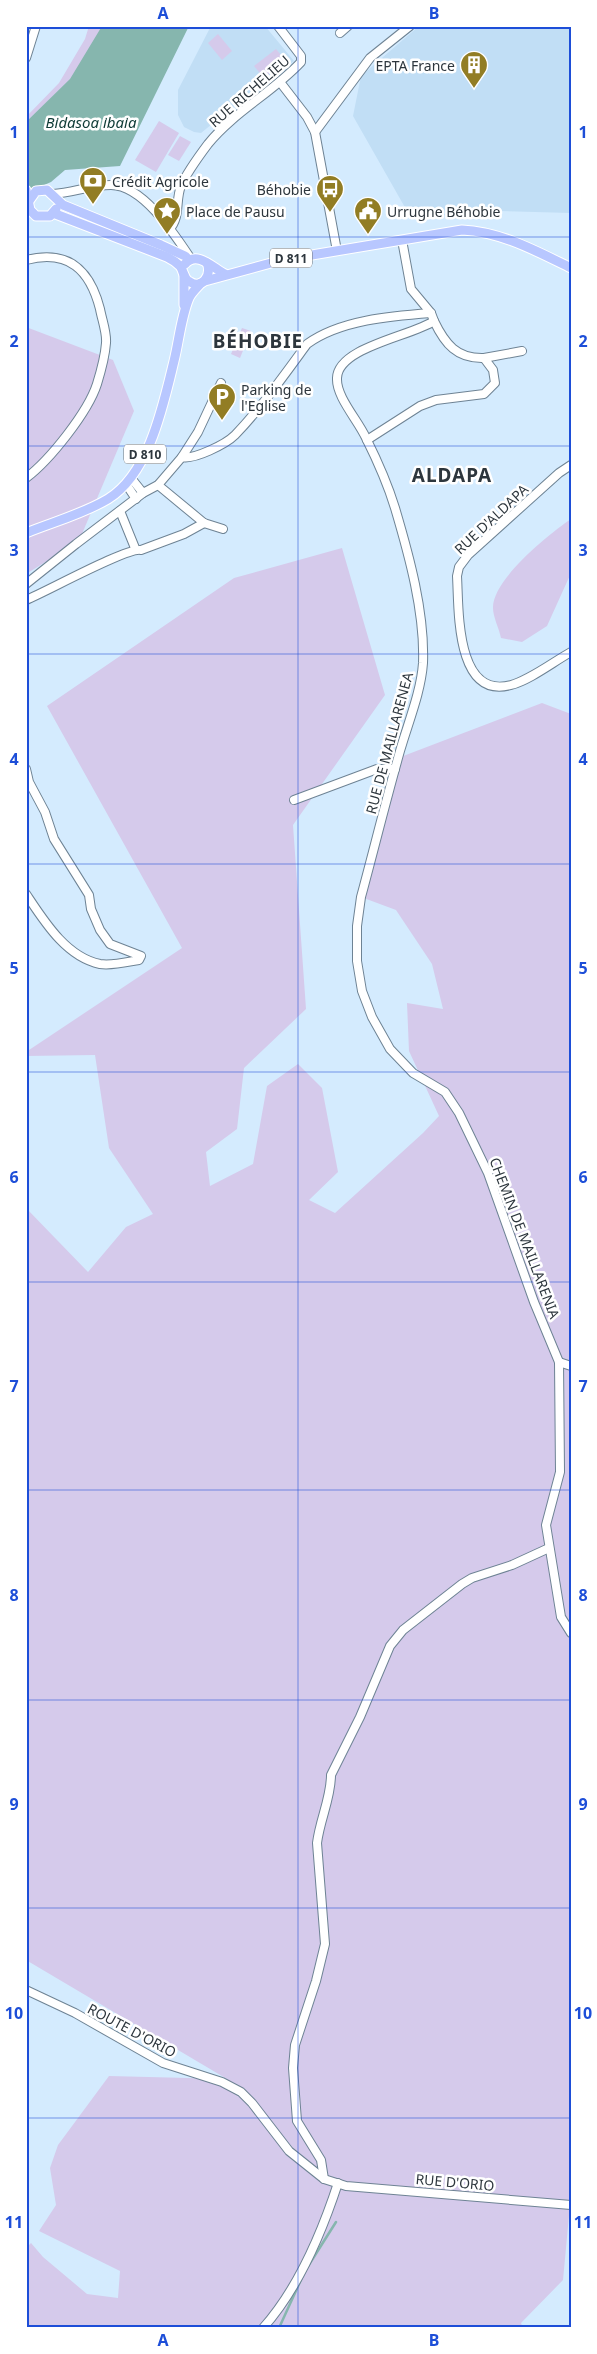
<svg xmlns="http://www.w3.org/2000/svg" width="597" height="2354" viewBox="0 0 597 2354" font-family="'Noto Sans',sans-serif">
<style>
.built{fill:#c1def5}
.green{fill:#d5caeb}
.water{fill:#86b6ae}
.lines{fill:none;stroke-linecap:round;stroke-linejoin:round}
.stream{stroke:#86b6ae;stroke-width:2.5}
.minor-casing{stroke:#6e8394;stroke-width:10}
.major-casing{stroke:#fff;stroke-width:11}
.minor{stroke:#fff;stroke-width:8}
.major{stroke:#b8c7ff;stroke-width:9}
.grid{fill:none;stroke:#1d4ed8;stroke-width:1;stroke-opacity:0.55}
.labels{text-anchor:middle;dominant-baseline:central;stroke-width:5;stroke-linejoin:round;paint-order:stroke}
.shield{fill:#fff;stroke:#6c7277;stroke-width:1}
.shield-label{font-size:12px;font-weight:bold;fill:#2d363d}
.poi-label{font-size:14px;fill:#2d363d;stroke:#fff;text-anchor:start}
.street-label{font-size:14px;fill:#2d363d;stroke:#fff}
.water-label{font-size:15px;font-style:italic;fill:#0e3b36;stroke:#fff}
.district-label{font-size:19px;font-weight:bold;letter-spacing:1px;fill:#2d363d;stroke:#fff}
.neatline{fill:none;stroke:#1d4ed8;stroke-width:2}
.grid-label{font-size:16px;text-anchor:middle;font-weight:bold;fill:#1d4ed8}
</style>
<rect width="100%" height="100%" fill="#d4ebfe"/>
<g class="built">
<polygon points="211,26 265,26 294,61 261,87 260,85 201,133 194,132 184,127 178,115 178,90"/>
<polygon points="419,26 571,26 571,213 499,211 411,218 353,116 361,76"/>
</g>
<g class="green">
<polygon points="89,26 126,26 26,122 26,117 59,83 85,39"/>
<polygon points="218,34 232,51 222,60 208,43"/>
<polygon points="276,49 286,61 264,78 254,66"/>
<polygon points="159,121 179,133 156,172 135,160"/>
<polygon points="180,136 191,142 179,161 168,155"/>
<polygon points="26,327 113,360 134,411 79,541 26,574"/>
<polygon points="242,328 251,331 240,358 231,354"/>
<path d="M 571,519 L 571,573 L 547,626 L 522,642 L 501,638 C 499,628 493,617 493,608 C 492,580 549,534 571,519 Z"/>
<polygon points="342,548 385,695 293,825 306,1009 244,1068 237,1129 206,1152 210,1186 253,1164 267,1086 298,1064 322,1088 338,1172 309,1200 335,1213 423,1133 439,1116 409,1051 407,1003 443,1009 432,964 396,910 361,897 398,758 542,703 571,714 571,2194 563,2280 521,2323 523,2328 26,2328 26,2248 31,2243 43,2257 87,2294 118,2298 120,2271 39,2231 56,2205 50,2168 58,2145 109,2076 227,2079 26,1960 26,1208 88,1272 126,1227 153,1214 109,1148 95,1055 26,1056 26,1052 182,948 47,706 234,578"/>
</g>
<polygon class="water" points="102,26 189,26 120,166 65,170 51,182 26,193 26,122 70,79"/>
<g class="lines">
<polyline class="stream" points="279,2328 305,2271 336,2222"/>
<defs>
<g id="minor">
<polyline points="340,33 348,26"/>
<polyline points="26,58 36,26"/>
<polyline points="280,82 307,117 315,132 337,251"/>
<polyline points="315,132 370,58 410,26"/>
<path d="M 53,194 C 72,193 91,185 111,185 C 143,185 175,235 191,259"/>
<path d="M 169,230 C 181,217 175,201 181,186 C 187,172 199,156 208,144 C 234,112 273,92 301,62 L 301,56 L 278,26"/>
<path d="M 402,240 L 411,289 L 431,313 L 434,321 C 412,336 338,347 337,378 C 336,397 358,420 366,438 C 377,460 388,485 395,508 C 409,555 425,613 423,663 C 421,692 408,723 400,751 C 386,800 374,849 361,897 L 357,926 L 357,961 L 362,991 L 372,1017 L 390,1049 L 413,1073 L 445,1092 L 459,1113 L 488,1173 L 534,1302 L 559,1362 L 560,1472 L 546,1525 L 561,1617 L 571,1633"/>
<path d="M 26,260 C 69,249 90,270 100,309 C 102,320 107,333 106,343 C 105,357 101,371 97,384 C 88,412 50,460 26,478"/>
<polyline points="484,358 522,351"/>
<path d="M 367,440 L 420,406 L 436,400 L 484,394 L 495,383 L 493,370 L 484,358 C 457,359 445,344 434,321"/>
<path d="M 182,457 C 194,460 226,444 235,435 C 261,408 285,374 307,344 C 340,320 391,316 431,313"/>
<path d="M 571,465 L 559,473 L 468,555 L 459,567 L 457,576 C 459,608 455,700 511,685 C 530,680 553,662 571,652"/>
<polyline points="131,478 143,493"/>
<polyline points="126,484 136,499"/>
<polyline points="158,485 204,523 223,529"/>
<polyline points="120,511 135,548"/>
<polyline points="26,584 76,544 143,493 158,485 182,457 198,432 221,383"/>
<path d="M 26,600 C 46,592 127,547 141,550 L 184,534 L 204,523"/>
<path d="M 26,769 L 29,782 L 45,812 L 54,839 L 89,895 L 91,909 L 100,930 L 110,944 L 141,956 L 139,960 C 127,962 112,966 100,964 C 66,957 44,921 26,894"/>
<polyline points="294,800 377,769 395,769"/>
<polyline points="559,1362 571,1366"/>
<polyline points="26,1990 75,2013 163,2063 222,2082 241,2092 252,2103 289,2151 324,2179 346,2186 571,2205"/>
<path d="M 324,2179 L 321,2160 L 297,2121 L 293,2068 L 295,2045 L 316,1981 L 325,1944 L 317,1843 C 320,1819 331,1798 331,1775 L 360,1717 L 390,1646 L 403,1630 L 462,1584 L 472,1578 L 512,1565 L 549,1548"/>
<path d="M 263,2328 C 297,2290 322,2232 338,2183"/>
</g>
<g id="major">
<polyline points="26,190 30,210 36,216 50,216 56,209"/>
<polyline points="29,201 36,191 47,190 63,205 161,245 185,256 189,260"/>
<path d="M 53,213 L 167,257 C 171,259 176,262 180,266 C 184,271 183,279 190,282 C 203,290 212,274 207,263"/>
<path d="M 185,264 C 197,250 213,268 225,274"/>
<polyline points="184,275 184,305"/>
<path d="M 205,281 L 282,260 L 462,230 C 502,232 536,251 571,268"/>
<path d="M 26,533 C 53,522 83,514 108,499 C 149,474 163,406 174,361 C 179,341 181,317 189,298 C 192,292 197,288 201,283"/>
</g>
</defs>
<use href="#minor" class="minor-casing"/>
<use href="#major" class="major-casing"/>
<use href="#minor" class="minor"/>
<use href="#major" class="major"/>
</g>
<path class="grid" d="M 298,26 L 298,2328M 26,237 L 571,237M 26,446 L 571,446M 26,654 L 571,654M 26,864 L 571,864M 26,1072 L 571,1072M 26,1282 L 571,1282M 26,1490 L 571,1490M 26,1700 L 571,1700M 26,1908 L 571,1908M 26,2118 L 571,2118"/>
<defs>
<symbol id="building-pin" viewBox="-11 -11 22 30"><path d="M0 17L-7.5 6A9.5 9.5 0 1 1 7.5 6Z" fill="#927d24" stroke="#fff"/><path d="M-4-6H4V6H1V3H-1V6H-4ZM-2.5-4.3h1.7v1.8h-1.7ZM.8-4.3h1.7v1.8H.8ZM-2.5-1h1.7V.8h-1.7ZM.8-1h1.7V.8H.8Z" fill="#fff"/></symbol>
<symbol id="bank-pin" viewBox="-11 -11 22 30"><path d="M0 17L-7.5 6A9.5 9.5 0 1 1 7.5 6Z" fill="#927d24" stroke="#fff"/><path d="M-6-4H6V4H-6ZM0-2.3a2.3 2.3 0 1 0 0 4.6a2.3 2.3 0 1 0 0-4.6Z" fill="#fff"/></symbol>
<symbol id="bus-pin" viewBox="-11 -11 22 30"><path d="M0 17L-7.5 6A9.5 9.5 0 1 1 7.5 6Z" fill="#927d24" stroke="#fff"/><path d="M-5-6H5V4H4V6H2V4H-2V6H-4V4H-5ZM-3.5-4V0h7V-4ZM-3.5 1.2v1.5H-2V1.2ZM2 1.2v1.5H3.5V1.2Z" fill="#fff"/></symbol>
<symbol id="sight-pin" viewBox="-11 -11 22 30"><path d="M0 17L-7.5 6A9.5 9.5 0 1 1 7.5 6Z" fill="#927d24" stroke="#fff"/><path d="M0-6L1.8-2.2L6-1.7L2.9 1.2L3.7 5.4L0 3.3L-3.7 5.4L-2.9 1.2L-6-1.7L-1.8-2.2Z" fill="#fff"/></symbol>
<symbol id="civic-pin" viewBox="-11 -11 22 30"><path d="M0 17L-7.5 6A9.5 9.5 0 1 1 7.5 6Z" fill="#927d24" stroke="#fff"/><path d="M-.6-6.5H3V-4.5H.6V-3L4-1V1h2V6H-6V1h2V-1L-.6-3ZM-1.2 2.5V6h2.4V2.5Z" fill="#fff"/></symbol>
<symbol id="parking-pin" viewBox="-11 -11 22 30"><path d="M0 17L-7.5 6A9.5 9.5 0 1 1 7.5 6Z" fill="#927d24" stroke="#fff"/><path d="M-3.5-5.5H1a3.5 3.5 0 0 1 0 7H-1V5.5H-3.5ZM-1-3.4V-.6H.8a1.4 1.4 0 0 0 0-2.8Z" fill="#fff"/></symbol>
</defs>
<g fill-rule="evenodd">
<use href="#building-pin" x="458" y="49" width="32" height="43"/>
<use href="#bank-pin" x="77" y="165" width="32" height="43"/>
<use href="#bus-pin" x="314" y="173" width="32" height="43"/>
<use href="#sight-pin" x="151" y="195" width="32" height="43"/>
<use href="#civic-pin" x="352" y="195" width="32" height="43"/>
<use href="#parking-pin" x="206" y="381" width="32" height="43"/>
</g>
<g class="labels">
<g class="shield">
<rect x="270" y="248.5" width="42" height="19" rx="4"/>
<rect x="124" y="444.5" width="42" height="19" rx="4"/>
</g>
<g class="shield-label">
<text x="291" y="258">D 811</text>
<text x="145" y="454">D 810</text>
</g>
<g class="poi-label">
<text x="455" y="65" text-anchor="end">EPTA France</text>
<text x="112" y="181">Crédit Agricole</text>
<text x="311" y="189" text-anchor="end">Béhobie</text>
<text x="186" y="211">Place de Pausu</text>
<text x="387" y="211">Urrugne Béhobie</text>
<text x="241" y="389">Parking de<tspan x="241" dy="16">l'Eglise</tspan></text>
</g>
<g class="street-label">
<text transform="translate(249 91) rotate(-41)">RUE RICHELIEU</text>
<text transform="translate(491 519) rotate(-43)">RUE D'ALDAPA</text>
<text transform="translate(389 743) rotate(-75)">RUE DE MAILLARENEA</text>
<text transform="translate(525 1238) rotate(69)">CHEMIN DE MAILLARENIA</text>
<text transform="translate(132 2030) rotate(28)">ROUTE D'ORIO</text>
<text transform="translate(455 2182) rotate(5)">RUE D'ORIO</text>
</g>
<g class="water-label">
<text x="91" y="122">Bidasoa ibaia</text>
</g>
<g class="district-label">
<text x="258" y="341">BÉHOBIE</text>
<text x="452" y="475">ALDAPA</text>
</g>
</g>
<rect width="597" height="2354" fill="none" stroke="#ffffff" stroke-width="55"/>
<rect x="28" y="28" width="542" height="2298" class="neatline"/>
<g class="grid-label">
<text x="163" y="19">A</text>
<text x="434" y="19">B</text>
<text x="14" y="138">1</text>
<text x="583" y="138">1</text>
<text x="14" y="347">2</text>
<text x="583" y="347">2</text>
<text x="14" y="556">3</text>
<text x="583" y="556">3</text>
<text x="14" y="765">4</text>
<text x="583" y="765">4</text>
<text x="14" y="974">5</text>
<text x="583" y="974">5</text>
<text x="14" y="1183">6</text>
<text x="583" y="1183">6</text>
<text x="14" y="1392">7</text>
<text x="583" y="1392">7</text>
<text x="14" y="1601">8</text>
<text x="583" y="1601">8</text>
<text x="14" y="1810">9</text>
<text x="583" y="1810">9</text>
<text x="14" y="2019">10</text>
<text x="583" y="2019">10</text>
<text x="14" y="2228">11</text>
<text x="583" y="2228">11</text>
<text x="163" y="2346">A</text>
<text x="434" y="2346">B</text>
</g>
</svg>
